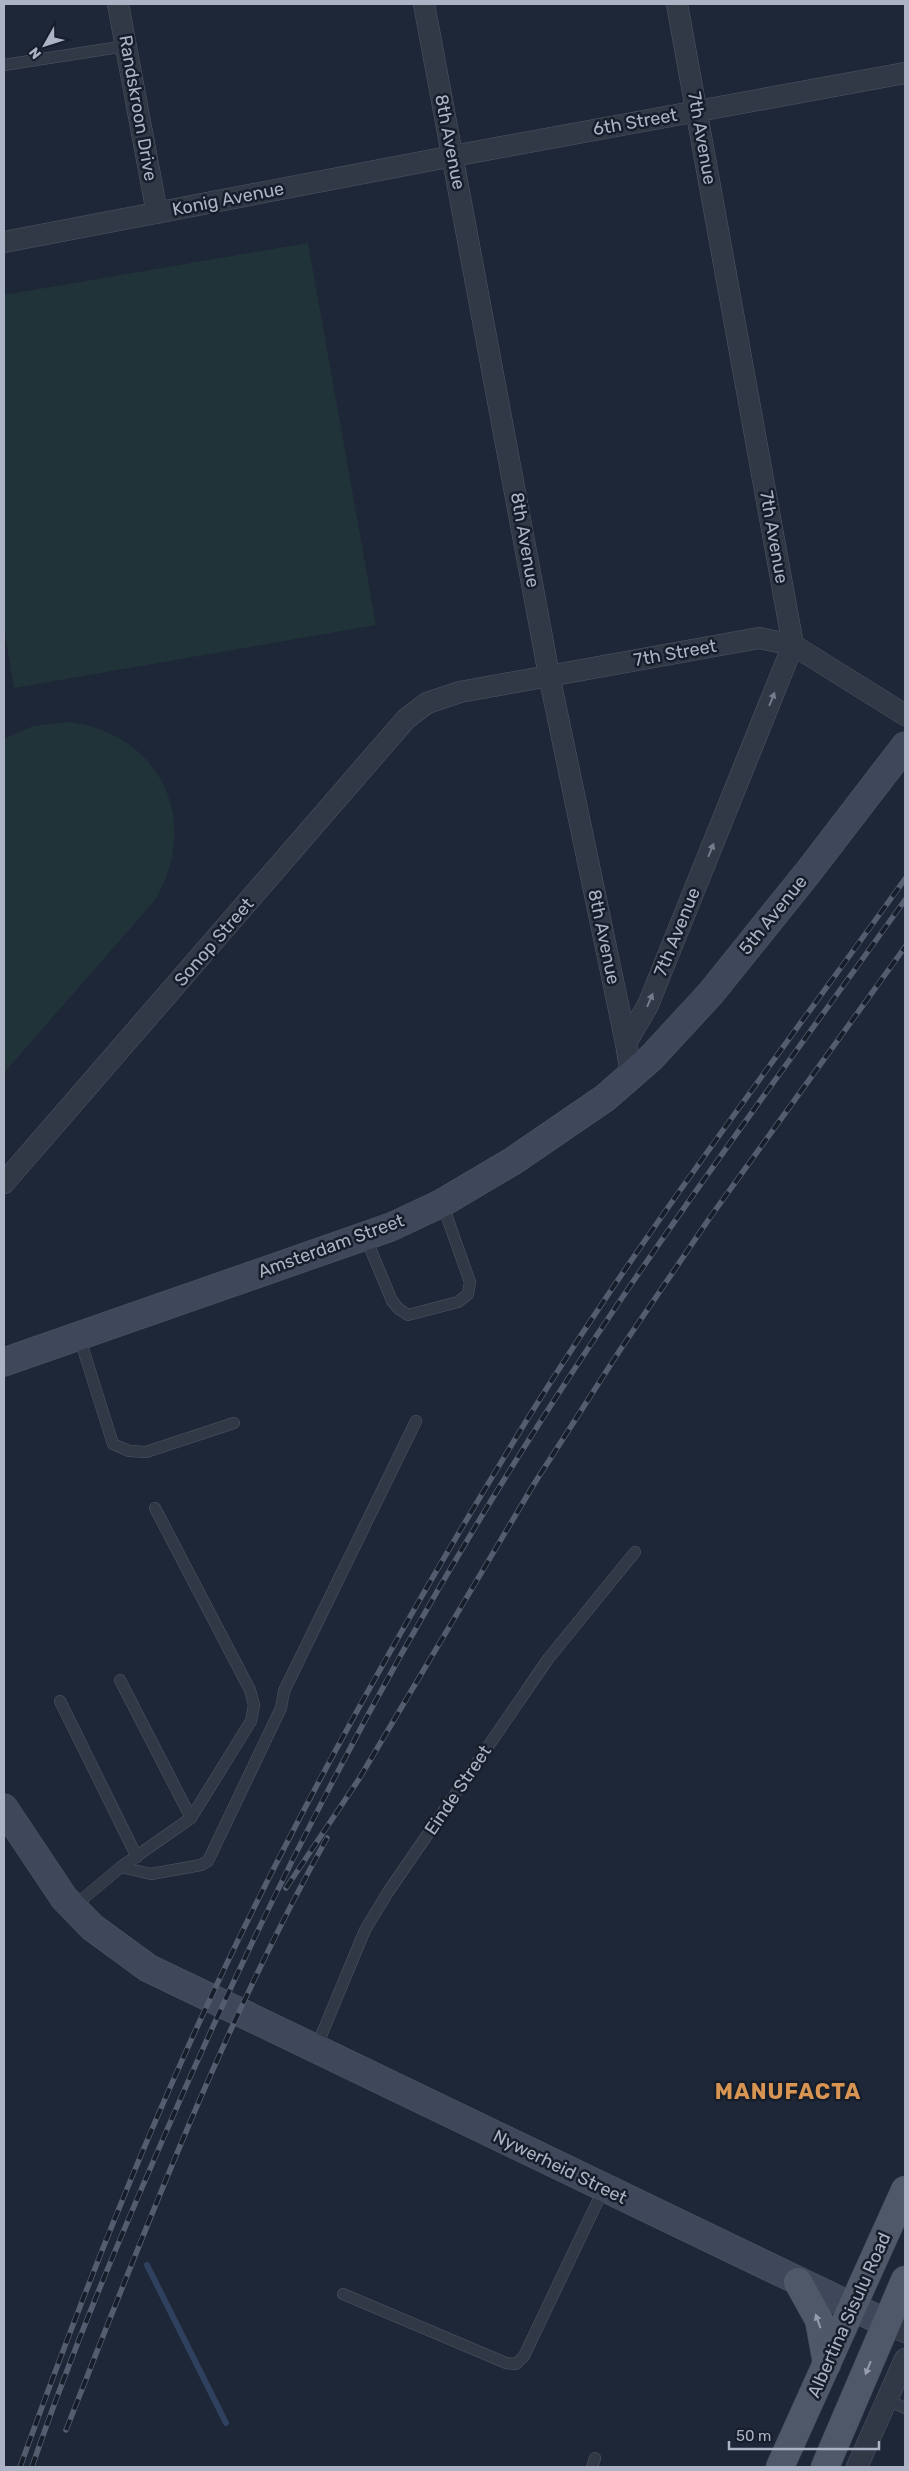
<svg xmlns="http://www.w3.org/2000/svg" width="909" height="2471" viewBox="0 0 909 2471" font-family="Rubik,sans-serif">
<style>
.green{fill:#203338}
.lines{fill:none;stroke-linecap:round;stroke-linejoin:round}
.stream{stroke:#30415f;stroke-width:6}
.lane-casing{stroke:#4f5665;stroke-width:12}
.street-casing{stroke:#4f5665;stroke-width:22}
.secondary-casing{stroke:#4f5665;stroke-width:29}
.primary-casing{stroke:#3b4250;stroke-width:29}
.lane{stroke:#313947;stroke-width:11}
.street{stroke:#313947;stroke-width:21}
.secondary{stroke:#3f485a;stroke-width:28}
.primary{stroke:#4f5868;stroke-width:28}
.rail-casing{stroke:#535d6f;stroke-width:5.5}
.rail{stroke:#171e2b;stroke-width:4;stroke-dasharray:11;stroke-linecap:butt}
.oneway{fill:#747c8c}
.oneway2{fill:#949cad}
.labels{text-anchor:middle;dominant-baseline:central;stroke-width:5;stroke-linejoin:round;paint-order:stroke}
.street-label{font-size:18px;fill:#abb3c4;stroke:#171e2b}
.district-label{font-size:22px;font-weight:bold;letter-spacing:1px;fill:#d89452;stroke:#171e2b}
</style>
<rect width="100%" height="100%" fill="#1e2737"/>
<g class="green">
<polygon points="308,243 376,625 14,688 4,628 4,295"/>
<path d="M 68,722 C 160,733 202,820 155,900 L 4,1073 L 4,739 L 33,726 Z"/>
</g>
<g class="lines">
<polyline class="stream" points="147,2265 226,2423"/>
<defs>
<g id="lane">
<polyline points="4,65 126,46"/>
<polyline points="365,1236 392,1301 399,1309 408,1315 458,1302 468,1294 470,1282 442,1203"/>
<polyline points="79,1336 113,1444 129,1451 146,1452 234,1423"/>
<polyline points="120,1680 191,1818"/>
<polyline points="60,1701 137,1857"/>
<polyline points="121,1867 151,1874 201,1865 208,1861 281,1708 284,1691 416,1421"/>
<polyline points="73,1907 121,1867 191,1818 251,1721 254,1705 250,1690 155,1508"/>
<polyline points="316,2048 365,1930 388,1892 548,1659 635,1552"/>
<polyline points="343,2294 506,2363 516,2364 524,2356 604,2188"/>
<polyline points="887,2400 905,2408"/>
<polyline points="592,2467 595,2458"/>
</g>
<g id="street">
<polyline points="118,4 157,213"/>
<polyline points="424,4 549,675 626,1043 631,1075"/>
<polyline points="4,242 453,156 905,73"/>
<polyline points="626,1043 648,1005 793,645 677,4"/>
<polyline points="4,1183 406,719 427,703 460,692 759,638 793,645 905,715"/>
<polyline points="886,2323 905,2332"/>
<polyline points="857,2467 905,2359"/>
</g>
<g id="secondary">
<polyline points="4,1362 391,1227 442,1203 513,1161 605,1098 652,1057 711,993 809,871 905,746"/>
<polyline points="4,1808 64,1898 92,1927 148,1968 886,2323"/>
</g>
<g id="primary">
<polyline points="798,2282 819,2320 827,2364"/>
<polyline points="780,2467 905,2190"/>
<polyline points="825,2467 905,2280"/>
</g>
</defs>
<use href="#lane" class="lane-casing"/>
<use href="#street" class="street-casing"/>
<use href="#secondary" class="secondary-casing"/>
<use href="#primary" class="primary-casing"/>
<use href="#lane" class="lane"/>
<use href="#street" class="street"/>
<use href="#secondary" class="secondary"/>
<use href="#primary" class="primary"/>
<defs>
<g id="rail">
<polyline points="286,1888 359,1779 534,1484 620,1350 711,1216 905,947"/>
<path d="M 66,2430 C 145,2230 222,2027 327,1838"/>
<path d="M 20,2467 C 74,2318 132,2169 198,2025 C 291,1822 401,1626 517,1436 C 635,1243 773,1063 905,879"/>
<path d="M 32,2467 C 70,2356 116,2247 163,2139 C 269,1893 393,1653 537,1427 C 652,1246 780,1074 905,900"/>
</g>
</defs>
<use href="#rail" class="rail-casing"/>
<use href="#rail" class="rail"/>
</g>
<defs><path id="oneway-solid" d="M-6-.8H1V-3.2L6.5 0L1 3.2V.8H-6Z" transform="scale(1.25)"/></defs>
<g class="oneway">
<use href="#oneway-solid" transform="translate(772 699) rotate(-68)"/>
<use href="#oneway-solid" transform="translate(711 850) rotate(-68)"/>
<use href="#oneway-solid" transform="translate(650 1000) rotate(-67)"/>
</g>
<g class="oneway2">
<use href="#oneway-solid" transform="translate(818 2321) rotate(-110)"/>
<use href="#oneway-solid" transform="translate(868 2368) rotate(112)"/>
</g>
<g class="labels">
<g class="street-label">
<text transform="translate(138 108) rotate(80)">Randskroon Drive</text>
<text transform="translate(635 122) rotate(-10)">6th Street</text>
<text transform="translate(702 138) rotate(80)">7th Avenue</text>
<text transform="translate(450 142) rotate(79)">8th Avenue</text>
<text transform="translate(228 199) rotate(-11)">Konig Avenue</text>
<text transform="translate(774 537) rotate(80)">7th Avenue</text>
<text transform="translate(525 540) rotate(80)">8th Avenue</text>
<text transform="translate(675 653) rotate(-10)">7th Street</text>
<text transform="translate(773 915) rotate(-51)">5th Avenue</text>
<text transform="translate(677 932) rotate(-68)">7th Avenue</text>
<text transform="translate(604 937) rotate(78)">8th Avenue</text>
<text transform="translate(214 942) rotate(-49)">Sonop Street</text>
<text transform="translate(331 1246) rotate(-20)">Amsterdam Street</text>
<text transform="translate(458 1790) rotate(-56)">Einde Street</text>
<text transform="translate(560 2167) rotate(26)">Nywerheid Street</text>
<text transform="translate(849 2315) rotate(-66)">Albertina Sisulu Road</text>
</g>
<g class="district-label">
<text x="788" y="2091">MANUFACTA</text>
</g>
</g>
<rect width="909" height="2471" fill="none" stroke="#abb3c4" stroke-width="10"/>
<g transform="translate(45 45) rotate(231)" stroke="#171e2b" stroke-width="4" paint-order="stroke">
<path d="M0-4L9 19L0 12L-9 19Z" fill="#abb3c4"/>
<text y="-8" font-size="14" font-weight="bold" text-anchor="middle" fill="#abb3c4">N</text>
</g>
<path d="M729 2441v8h150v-8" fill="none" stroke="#abb3c4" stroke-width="2.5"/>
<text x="736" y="2441" font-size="15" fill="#abb3c4" stroke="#171e2b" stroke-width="4" paint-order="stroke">50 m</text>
</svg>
